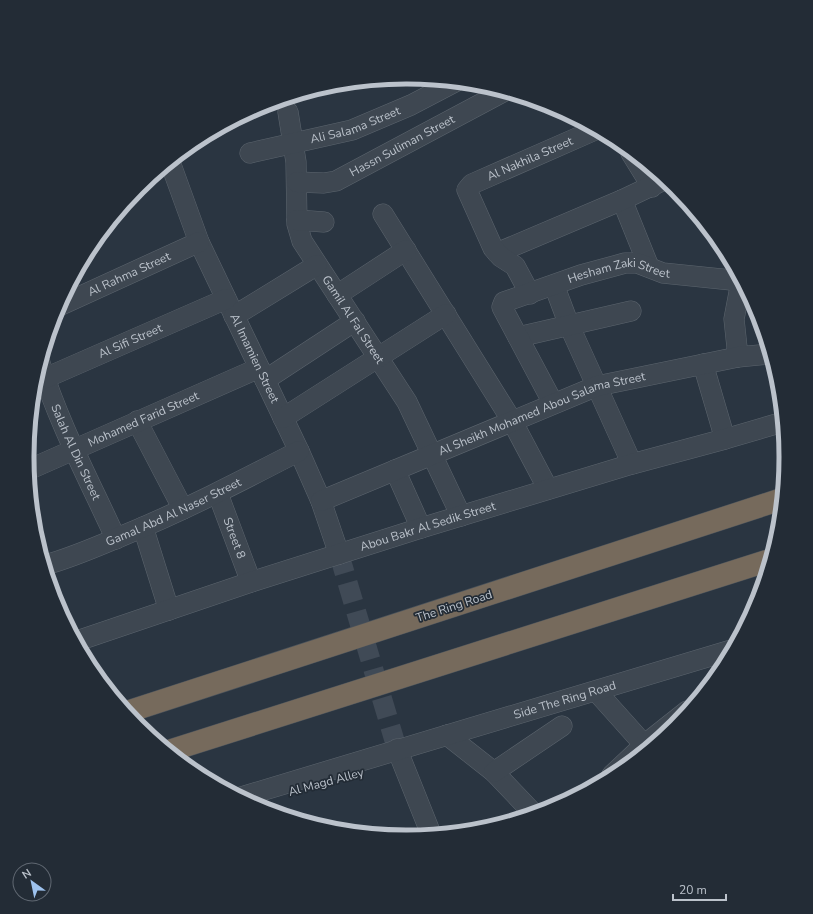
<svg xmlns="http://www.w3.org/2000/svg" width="813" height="914" viewBox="0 0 813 914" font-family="'Nunito Sans',sans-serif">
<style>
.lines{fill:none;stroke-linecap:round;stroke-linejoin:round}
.minor-tunnel{stroke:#404a56;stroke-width:20;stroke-dasharray:20 10;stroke-linecap:butt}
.minor-casing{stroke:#5c656e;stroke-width:21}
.highway-casing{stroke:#49525b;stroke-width:23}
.minor{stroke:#3e4751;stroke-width:20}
.highway{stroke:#766a5c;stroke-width:22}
.labels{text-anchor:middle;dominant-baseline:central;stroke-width:3.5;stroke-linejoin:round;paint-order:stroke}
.street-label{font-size:12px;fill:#bbc2cb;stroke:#232c36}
.rim{fill:none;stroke:#bbc2cb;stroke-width:5}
</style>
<rect width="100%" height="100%" fill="#2a3541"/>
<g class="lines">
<polyline class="minor-tunnel" points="339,554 397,749"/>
<defs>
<g id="minor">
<path id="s1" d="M 288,112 L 296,162 L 297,224 L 302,241 L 407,402 L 461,516"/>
<path id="s2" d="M 250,153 L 352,130 L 411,105 L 455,82"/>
<polyline points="631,153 652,187"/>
<path id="s3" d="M 170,162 L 199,242 L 299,451 L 321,501 L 339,554"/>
<path id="s4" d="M 297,182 L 324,183 L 336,181 L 503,92"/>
<polyline points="622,200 649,267"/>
<polyline points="383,214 512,421 548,489"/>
<polyline points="297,220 324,222"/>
<polyline points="497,253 622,200 664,180"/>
<polyline points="554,285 569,325 632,464"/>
<path id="s5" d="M 530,294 L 515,266 L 501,257 L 493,248 L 467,190 L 472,184 L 595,130"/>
<polyline points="337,295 406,250"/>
<path id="s6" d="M 59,306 L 199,242"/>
<polyline points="234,316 317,265"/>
<polyline points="518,337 631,311"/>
<polyline points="738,357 734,319 741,282"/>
<path id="s7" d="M 40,363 C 58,422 90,482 116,539"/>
<polyline points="703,364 725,439"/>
<polyline points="265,380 355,321"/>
<path id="s8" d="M 34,383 L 226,299"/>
<path id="s9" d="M 553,403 L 503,309 L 502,307 L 504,302 L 581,275 L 625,263 L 637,263 L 663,273 L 741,281"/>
<polyline points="283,418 446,314"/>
<polyline points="137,421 183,509"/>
<path id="s10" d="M 28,470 L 259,368"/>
<polyline points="395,470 421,528"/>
<path id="s11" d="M 218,494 L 251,582"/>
<path id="s12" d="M 321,501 L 597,386 L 738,357 L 770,354"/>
<polyline points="143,527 169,610"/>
<path id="s13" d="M 45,565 C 71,558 96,547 122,536 C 183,511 241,481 299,451"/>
<path id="s14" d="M 77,641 L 251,582 L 421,528 L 632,464 L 725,439 L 783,422"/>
<polyline points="596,691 647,748"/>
<polyline points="447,735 494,772 533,813"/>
<polyline points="397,749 431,834"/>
<polyline points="494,772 562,726"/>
<polyline points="612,775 644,745 687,711"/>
<path id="s15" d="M 241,797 L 731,650"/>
</g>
<g id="highway">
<polyline points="127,712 782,499"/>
<polyline points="169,751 770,560"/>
</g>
</defs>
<use href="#minor" class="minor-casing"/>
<use href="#highway" class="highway-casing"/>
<use href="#minor" class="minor"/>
<use href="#highway" class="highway"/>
</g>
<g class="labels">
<g class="street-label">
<text stroke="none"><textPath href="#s2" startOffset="109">Ali Salama Street</textPath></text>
<text stroke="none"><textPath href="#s4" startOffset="114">Hassn Suliman Street</textPath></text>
<text stroke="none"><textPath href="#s5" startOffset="195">Al Nakhila Street</textPath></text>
<text stroke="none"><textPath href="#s6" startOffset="77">Al Rahma Street</textPath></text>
<text stroke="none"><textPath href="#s9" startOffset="235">Hesham Zaki Street</textPath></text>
<text stroke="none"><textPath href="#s1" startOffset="224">Gamil Al Fal Street</textPath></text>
<text stroke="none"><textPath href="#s8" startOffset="105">Al Sifi Street</textPath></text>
<text stroke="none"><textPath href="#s3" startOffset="214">Al Imamien Street</textPath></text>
<text stroke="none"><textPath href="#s12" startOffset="238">Al Sheikh Mohamed Abou Salama Street</textPath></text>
<text stroke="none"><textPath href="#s10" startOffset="126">Mohamed Farid Street</textPath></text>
<text stroke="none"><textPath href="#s7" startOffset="96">Salah Al Din Street</textPath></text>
<text stroke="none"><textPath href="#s13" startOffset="139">Gamal Abd Al Naser Street</textPath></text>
<text stroke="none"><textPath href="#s14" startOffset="369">Abou Bakr Al Sedik Street</textPath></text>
<text stroke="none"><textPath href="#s11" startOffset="47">Street 8</textPath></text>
<text transform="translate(454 606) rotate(-18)">The Ring Road</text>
<text stroke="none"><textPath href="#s15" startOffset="338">Side The Ring Road</textPath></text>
<text transform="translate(326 782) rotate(-15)">Al Magd Alley</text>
</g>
</g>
<path d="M0 0H813V914H0ZM406 84H407A372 372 0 0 1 779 456V458A372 372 0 0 1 407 830H406A372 372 0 0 1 34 458V456A372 372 0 0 1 406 84Z" fill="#232c36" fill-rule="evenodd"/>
<path class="rim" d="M406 84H407A372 372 0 0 1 779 456V458A372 372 0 0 1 407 830H406A372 372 0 0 1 34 458V456A372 372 0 0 1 406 84Z"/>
<g transform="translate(32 882) rotate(327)"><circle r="19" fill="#232c36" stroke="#606872"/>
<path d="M0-3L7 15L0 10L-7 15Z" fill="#9dc2ee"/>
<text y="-6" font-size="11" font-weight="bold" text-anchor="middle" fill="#bbc2cb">N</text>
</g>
<path d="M673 894v6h53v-6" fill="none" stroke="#bbc2cb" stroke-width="2"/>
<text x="679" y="894" font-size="12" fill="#bbc2cb" stroke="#232c36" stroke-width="3" paint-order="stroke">20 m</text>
</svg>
